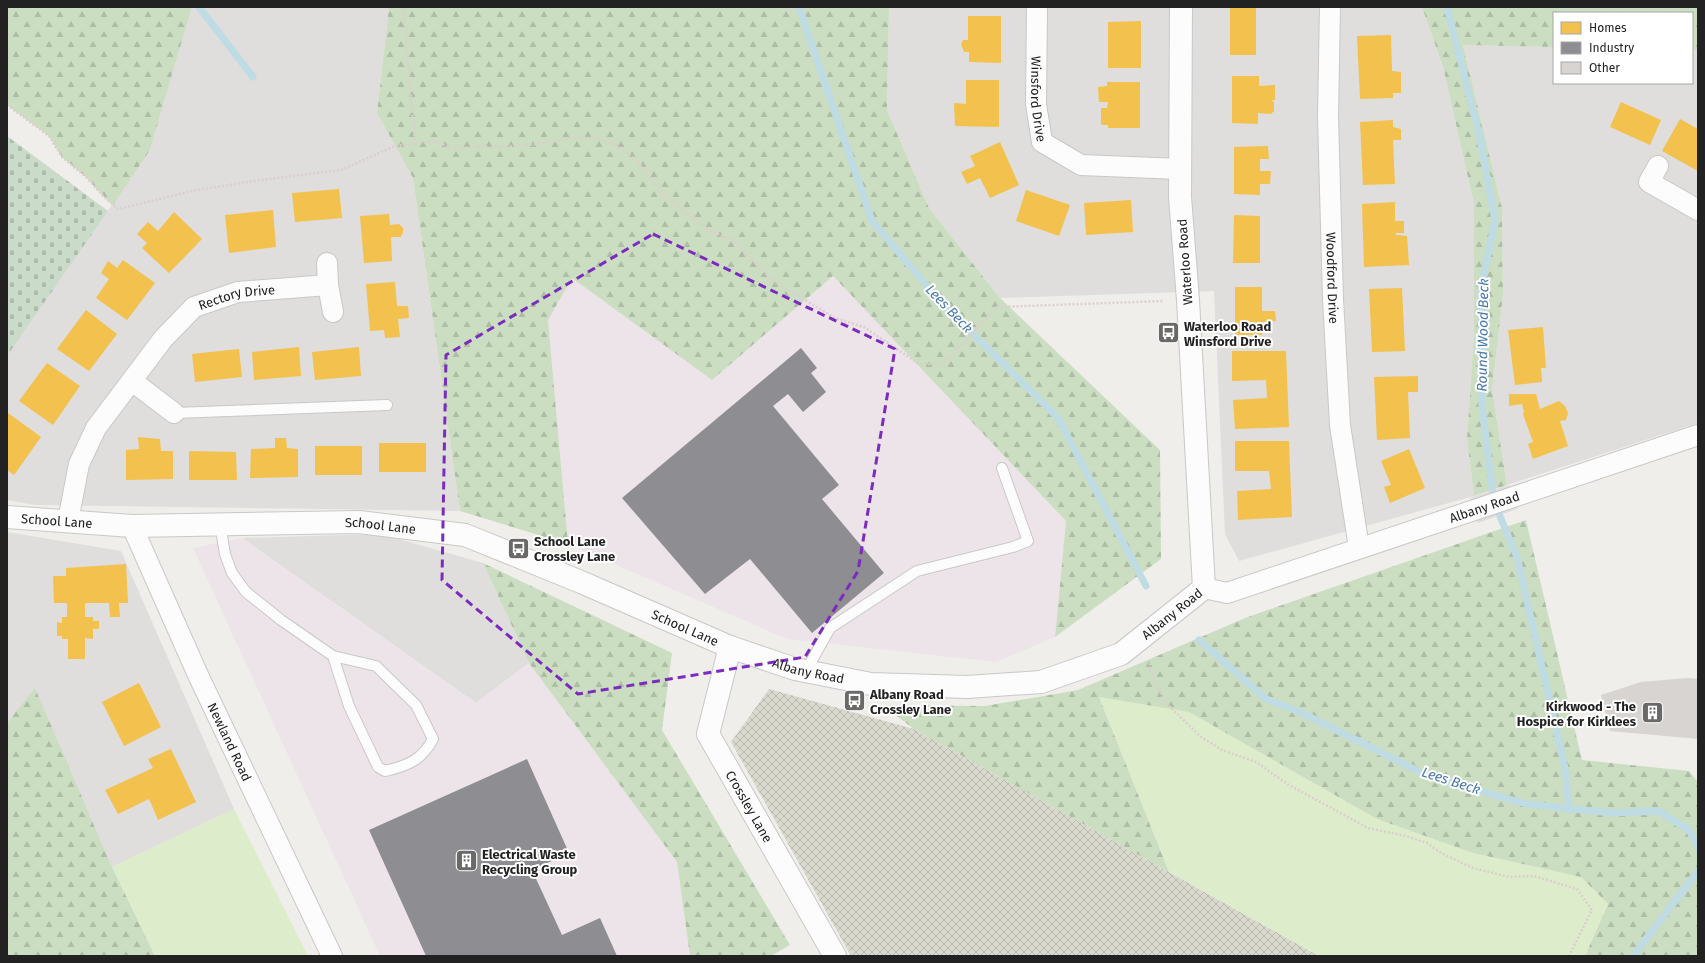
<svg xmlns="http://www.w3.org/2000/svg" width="1705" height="963" viewBox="0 0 1705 963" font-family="'Fira Sans',sans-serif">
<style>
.residential{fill:#dfdedc}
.industrial{fill:#ede4e9}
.construction{fill:url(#construction-cross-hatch)}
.grass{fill:#ddeccb}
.forest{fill:url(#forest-firs)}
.cemetery{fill:url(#cemetery-stones)}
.pier{fill:#dedddd}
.homes{fill:#f2c14e}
.industry{fill:#8d8d92}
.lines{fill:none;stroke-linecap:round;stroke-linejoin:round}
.stream{stroke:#bfdbe3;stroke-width:7}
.building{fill:#d7d4d2}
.service-casing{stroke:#c9c8c7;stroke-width:12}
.minor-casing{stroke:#c9c8c7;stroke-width:22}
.tertiary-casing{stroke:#c9c8c7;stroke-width:24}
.path{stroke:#dccecd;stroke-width:2.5;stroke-dasharray:2 2;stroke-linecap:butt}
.service{stroke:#fdfcfc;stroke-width:10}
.minor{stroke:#fdfcfc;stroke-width:20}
.tertiary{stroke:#fdfcfc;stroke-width:22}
.marked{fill:none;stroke:#7b2cbf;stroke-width:3;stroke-dasharray:8 5;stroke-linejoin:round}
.labels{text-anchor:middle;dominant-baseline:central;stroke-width:4;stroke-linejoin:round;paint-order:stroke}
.street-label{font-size:13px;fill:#222;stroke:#fff}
.poi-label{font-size:13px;font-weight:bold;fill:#222;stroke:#fff;text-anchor:start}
.water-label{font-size:14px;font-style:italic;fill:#4a7aab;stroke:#fff}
</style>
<defs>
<pattern id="construction-cross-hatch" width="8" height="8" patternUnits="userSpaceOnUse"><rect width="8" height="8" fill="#d9d9cd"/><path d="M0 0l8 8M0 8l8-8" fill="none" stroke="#babab0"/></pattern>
<pattern id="forest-firs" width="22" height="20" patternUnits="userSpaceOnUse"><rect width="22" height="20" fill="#cbdec1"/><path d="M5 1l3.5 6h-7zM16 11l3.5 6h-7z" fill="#aebea6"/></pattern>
<pattern id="cemetery-stones" width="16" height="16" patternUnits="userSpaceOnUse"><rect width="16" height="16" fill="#cadbca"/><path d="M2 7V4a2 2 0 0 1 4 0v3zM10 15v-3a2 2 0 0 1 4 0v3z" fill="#adbcad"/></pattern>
</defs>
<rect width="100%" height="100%" fill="#f0eeeb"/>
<g class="residential">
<polygon points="192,7 389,7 377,113 413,178 460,511 35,505 7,500 7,356 150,150"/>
<polygon points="889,7 1422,7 1443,67 1474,204 1474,332 1467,439 1474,496 1239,561 1225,534 1214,291 1000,298 929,208 887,110"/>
<polygon points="1463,45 1554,47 1554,83 1692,83 1692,50 1698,50 1698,423 1507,485 1492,390 1503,295 1502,208"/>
<polygon points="7,532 121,551 234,809 112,867 35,689 7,723"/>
<polygon points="381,534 483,563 529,663 476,703 242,538"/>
</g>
<g class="industrial">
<polygon points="833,276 1066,521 1055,637 996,662 787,639 568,544 548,320 572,278 712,380"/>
<polygon points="242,538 476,703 529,663 677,862 690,956 380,956 193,548"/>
</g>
<polygon class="construction" points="769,689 914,729 1319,956 851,956 731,742"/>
<g class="grass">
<polygon points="1099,697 1189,712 1377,819 1473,853 1581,877 1608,904 1585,956 1319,956 1169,872"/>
<polygon points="234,809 308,956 155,956 112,867"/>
</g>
<g class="forest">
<polygon points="7,7 192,7 150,150 113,205 103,196 86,177 62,157 49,136 7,105"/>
<polygon points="389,7 889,7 887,110 929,208 1000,298 1160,450 1161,559 1055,637 1066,521 833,276 712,380 572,278 548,320 568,544 460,511 413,178 377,113"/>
<polygon points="1422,7 1698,7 1698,50 1692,50 1692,13 1554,13 1554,47 1463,45 1502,208 1503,295 1492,390 1507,485 1474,496 1467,439 1474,332 1474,204 1443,67"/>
<polygon points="1526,520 1582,760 1689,771 1698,782 1698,956 1585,956 1608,904 1581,877 1473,853 1377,819 1189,712 1099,697 1169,872 914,729 882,705 985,706 1078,690 1245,618"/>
<polygon points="483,563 672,653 662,730 790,945 771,956 690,956 677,862 529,663"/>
<polygon points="35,688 112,867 155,956 7,956 7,723"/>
</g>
<polygon class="cemetery" points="7,136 108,211 7,356"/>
<polygon class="pier" points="1509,485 1517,509 1478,523 1470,498"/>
<g class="homes">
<rect x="1230" y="8" width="26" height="47"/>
<polygon points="968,16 1001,16 1001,63 969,62 969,52 964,52 961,44 963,40 968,40"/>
<polygon points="1141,21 1141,68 1108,68 1108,22"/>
<polygon points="1391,35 1392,71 1401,72 1401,93 1393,93 1393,98 1360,99 1357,36"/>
<polygon points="1232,76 1259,76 1259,86 1275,85 1275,100 1271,100 1274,102 1274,111 1271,114 1258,113 1258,124 1232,123"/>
<polygon points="966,80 999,80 999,127 955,126 954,103 966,104"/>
<polygon points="1107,82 1140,82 1140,128 1108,128 1108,125 1101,125 1101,108 1107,108 1108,102 1099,102 1098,87 1107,86"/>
<polygon points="1621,102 1661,120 1650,145 1610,127"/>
<polygon points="1680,119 1698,129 1698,171 1662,151"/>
<polygon points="1393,120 1393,127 1401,129 1401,140 1393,140 1395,184 1363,185 1360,122"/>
<polygon points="1000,142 1019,185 990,198 980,178 967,184 961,172 975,166 970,156"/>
<polygon points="1268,146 1269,159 1260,159 1260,171 1271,171 1270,184 1260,184 1260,195 1234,194 1234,147"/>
<polygon points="339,189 342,218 295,222 292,193"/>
<polygon points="1026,190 1070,205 1059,236 1016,221"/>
<polygon points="1131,200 1133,232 1086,235 1084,203"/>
<polygon points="1395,202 1395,221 1404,221 1404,233 1396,233 1396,235 1407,236 1409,265 1364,267 1362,204"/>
<polygon points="273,210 276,247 229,253 225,215"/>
<polygon points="174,212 202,239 169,273 142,248 147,243 137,234 148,222 158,231"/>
<polygon points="389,214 390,225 399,224 403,228 403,232 401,237 391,237 392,261 364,263 360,216"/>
<polygon points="1234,215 1260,216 1260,263 1233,263"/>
<polygon points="123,260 155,283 127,320 96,298 109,279 101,273 108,261 117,268"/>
<polygon points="395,282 397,306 408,306 409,318 398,319 400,337 385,338 384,330 370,331 366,284"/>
<polygon points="1235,287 1262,287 1262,311 1275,311 1276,321 1262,322 1262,335 1235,335"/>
<polygon points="1402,288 1405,351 1372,352 1369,289"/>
<polygon points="86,310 117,334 89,371 57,349"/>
<polygon points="1543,327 1546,368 1541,368 1542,382 1515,385 1508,330"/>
<polygon points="299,347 301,376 254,380 252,352"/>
<polygon points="359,347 361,376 315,380 312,352"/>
<polygon points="239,349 242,377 195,382 192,354"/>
<polygon points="1232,351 1286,351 1289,427 1235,429 1233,400 1267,398 1266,380 1232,381"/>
<polygon points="47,363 80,386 53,425 19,401"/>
<polygon points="1418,376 1418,392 1408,392 1410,438 1377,440 1374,377"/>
<polygon points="1509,394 1536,394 1540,409 1559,401 1565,406 1568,413 1566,420 1560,421 1568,446 1533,459 1528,444 1533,442 1523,414 1524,412 1522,404 1509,406"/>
<polygon points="8,413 41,437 14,475 7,470"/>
<polygon points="138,437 160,439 161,451 173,451 173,479 126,480 126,450 139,449"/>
<polygon points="275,438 286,438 287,448 298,449 298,477 250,478 251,449 275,448"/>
<polygon points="1235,441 1289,441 1292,517 1238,520 1237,491 1271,489 1269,471 1235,471"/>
<rect x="379" y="443" width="47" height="29"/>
<rect x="315" y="446" width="47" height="29"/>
<polygon points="1409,449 1425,488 1390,503 1384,487 1391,485 1381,461"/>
<polygon points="189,451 236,452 237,480 189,480"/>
<polygon points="126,564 128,603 119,603 120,617 110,617 109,603 85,603 85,617 93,617 93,621 99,621 99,629 93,629 93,639 85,638 85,659 68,659 68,639 62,639 62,636 57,636 57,622 62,623 62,617 67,617 67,603 54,603 53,576 66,576 66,568"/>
<polygon points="139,683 161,727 124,746 102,702"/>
<polygon points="171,749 196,802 158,820 149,799 118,814 105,790 153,768 148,759"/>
</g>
<g class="industry">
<polygon points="801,348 817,368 811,373 826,392 803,412 788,394 773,406 839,485 822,499 884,573 812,633 750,559 705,594 622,498"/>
<polygon points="527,759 569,853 532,870 562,935 600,918 617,956 426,956 369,830"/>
</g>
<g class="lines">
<g class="stream">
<polyline points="199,7 253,77"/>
<polyline points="799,7 872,221 940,301 1058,418 1146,586"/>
<polyline points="1447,7 1480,138 1495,221 1481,288 1482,407 1494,502 1517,557 1565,768 1569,810"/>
<polyline points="1199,640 1266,699 1302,713 1430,777 1526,804 1612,813 1658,811 1689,830 1698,848"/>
<polyline points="1633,956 1698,871"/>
</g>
</g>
<polygon class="building" points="1687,678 1698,679 1698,739 1610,731 1601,695 1641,682"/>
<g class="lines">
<defs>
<g id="service">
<polyline points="174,413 387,405"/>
<path d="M 220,524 L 225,554 L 232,573 L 246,592 L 281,620 L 333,656 L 349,706 L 378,767 L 385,771 C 407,766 422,760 433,739 L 416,705 L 376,666 L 333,656"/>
<polyline points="806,671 830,628 917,571 1013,547 1028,541 1002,468"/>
</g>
<g id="minor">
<path id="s1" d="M 1037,7 L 1036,104 L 1042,142 L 1081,165 L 1180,169"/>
<path id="s2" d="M 1330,7 L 1328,116 L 1333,299 L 1340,425 L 1359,548"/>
<polyline points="1658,166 1649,182 1698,210"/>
<polyline points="327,263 328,285 333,312"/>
<polyline points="132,381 174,413"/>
<path id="s3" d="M 68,521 L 79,464 L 96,428 L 163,339 L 194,307 L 238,292 L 328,285"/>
<path id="s4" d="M 132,526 L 198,675 L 332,956"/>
<path id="s5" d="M 1204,588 L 1227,593 L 1698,435"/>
</g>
<g id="tertiary">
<path id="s6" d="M 7,517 L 132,526 L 359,522 L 465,535 L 581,582 L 730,647 L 795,669 L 871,684 L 967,687 L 1041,682 L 1121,654 L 1204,588 L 1188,300 L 1180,197 L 1181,7"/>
<path id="s7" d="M 730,647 L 708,734 L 835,956"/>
</g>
</defs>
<use href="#service" class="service-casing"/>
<use href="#minor" class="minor-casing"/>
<use href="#tertiary" class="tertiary-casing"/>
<g class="path">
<polyline points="403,7 415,143"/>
<polyline points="7,105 49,136 62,157 86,177 103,196 118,209 192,191 253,181 341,170 395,146 437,141 450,148 499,147 536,144 573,138 597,138 616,145 636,160 663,194 678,207 709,230 734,241 765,273 780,285 835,318 864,327 919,364 938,364 949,358 997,307 1164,301"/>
<polyline points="1150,663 1149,668 1165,702 1201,737 1222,750 1256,762 1289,785 1368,828 1406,836 1427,843 1441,853 1473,868 1509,877 1534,876 1577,889 1592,910 1569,956"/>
</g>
<use href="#service" class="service"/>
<use href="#minor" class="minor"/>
<use href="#tertiary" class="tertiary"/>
</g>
<path class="marked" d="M 653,234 L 895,349 L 858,571 L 805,657 L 578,694 L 442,580 L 446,355 Z"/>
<defs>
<symbol id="bus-square" viewBox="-11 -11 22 22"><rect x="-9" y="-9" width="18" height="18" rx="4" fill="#6a6968" stroke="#fff"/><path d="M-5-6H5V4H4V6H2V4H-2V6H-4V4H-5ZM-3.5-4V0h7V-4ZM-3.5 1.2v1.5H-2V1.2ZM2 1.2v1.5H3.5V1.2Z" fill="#fff"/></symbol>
<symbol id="building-square" viewBox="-11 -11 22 22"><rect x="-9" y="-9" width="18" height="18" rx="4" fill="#6a6968" stroke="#fff"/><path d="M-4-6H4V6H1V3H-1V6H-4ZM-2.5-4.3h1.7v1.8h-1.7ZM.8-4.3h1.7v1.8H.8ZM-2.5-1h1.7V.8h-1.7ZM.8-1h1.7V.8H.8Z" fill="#fff"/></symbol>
</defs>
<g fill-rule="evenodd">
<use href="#bus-square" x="1156" y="320" width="25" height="25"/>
<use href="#bus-square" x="506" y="536" width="25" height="25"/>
<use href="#bus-square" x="842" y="688" width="25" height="25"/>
<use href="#building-square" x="1640" y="700" width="25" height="25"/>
<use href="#building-square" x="454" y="848" width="25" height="25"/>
</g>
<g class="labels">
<g class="street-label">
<text stroke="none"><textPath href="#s1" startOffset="92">Winsford Drive</textPath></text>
<text transform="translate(1185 262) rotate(-94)">Waterloo Road</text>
<text stroke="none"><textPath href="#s2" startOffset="271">Woodford Drive</textPath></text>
<text stroke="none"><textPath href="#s3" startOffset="298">Rectory Drive</textPath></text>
<text stroke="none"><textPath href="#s5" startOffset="295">Albany Road</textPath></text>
<text stroke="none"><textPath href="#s6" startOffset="50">School Lane</textPath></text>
<text stroke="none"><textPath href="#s6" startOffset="374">School Lane</textPath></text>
<text stroke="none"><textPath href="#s6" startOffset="1213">Albany Road</textPath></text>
<text stroke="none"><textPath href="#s6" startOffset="698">School Lane</textPath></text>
<text stroke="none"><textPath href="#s6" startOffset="829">Albany Road</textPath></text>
<text stroke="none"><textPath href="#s4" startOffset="237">Newland Road</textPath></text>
<text stroke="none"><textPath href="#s7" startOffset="173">Crossley Lane</textPath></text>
</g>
<g class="poi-label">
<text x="1184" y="326">Waterloo Road<tspan x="1184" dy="15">Winsford Drive</tspan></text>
<text x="534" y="541">School Lane<tspan x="534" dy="15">Crossley Lane</tspan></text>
<text x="870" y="694">Albany Road<tspan x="870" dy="15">Crossley Lane</tspan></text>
<text x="1636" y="706" text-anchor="end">Kirkwood - The<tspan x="1636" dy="15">Hospice for Kirklees</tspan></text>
<text x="482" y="854">Electrical Waste<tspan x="482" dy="15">Recycling Group</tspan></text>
</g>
<g class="water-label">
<text transform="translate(949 309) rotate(46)">Lees Beck</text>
<text transform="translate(1483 335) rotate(-89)">Round Wood Beck</text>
<text transform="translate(1451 781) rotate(18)">Lees Beck</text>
</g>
</g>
<rect width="1705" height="963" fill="none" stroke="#222222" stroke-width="16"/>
<rect x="1553" y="12" width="140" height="72" fill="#ffffff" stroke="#a7a7a7"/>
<rect x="1561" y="22" width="20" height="12" fill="#f2c14e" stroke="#a7a7a7"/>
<text x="1589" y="32" font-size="12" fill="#222222">Homes</text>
<rect x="1561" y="42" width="20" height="12" fill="#8d8d92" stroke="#a7a7a7"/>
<text x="1589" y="52" font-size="12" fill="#222222">Industry</text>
<rect x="1561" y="62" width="20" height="12" fill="#d7d4d2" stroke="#a7a7a7"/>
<text x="1589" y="72" font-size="12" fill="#222222">Other</text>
</svg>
